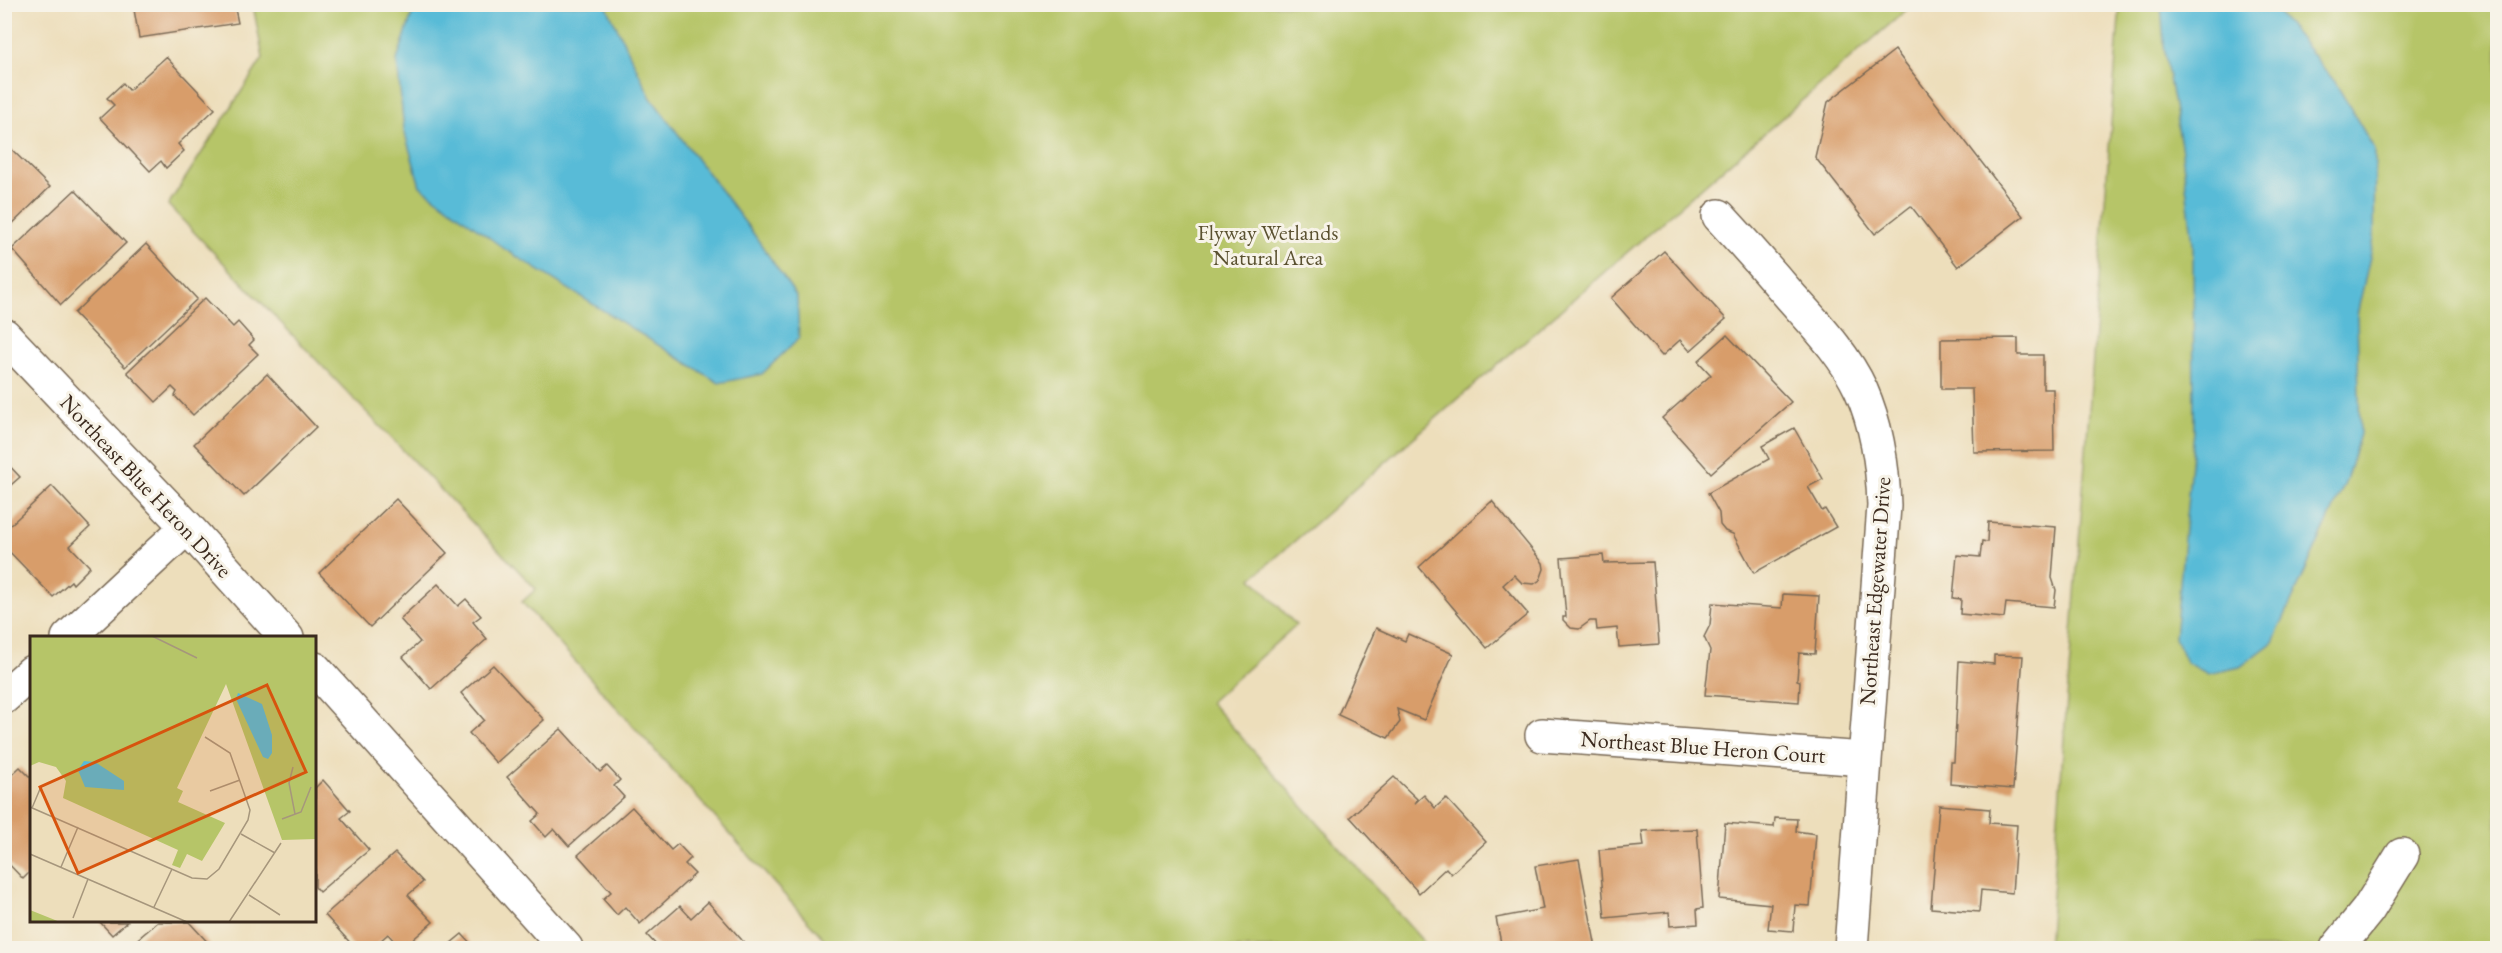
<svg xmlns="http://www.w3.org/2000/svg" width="2502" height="953" viewBox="0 0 2502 953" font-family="'EB Garamond',serif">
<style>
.green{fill:#b6c568;stroke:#787843;stroke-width:1.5}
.water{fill:#58bbd7;stroke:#4a727a;stroke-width:1.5}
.building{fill:#d89d6a}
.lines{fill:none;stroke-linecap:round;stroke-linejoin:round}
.minor-casing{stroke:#796955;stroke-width:36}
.minor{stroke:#fff;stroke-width:33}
.labels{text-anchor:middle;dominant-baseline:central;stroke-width:6;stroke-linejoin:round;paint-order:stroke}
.park-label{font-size:22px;fill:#5a5130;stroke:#f7f3e8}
.street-label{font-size:22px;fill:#3b2a1e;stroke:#f7f3e8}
.inset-road{fill:none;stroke:#a6967c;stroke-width:1.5}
.view{fill:#d7540e;fill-opacity:0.15;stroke:#d7540e;stroke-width:3}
.inset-edge{fill:none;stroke:#3b2a1e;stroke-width:3}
</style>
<rect width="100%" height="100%" fill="#f7f3e8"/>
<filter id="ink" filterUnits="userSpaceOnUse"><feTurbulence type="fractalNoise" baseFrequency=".0167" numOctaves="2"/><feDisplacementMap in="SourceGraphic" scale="12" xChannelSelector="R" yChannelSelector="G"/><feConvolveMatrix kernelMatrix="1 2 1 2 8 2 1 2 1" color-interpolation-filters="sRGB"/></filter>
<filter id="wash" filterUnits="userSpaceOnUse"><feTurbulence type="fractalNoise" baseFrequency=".008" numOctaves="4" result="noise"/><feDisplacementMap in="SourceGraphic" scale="24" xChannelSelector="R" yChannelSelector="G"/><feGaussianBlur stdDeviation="1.35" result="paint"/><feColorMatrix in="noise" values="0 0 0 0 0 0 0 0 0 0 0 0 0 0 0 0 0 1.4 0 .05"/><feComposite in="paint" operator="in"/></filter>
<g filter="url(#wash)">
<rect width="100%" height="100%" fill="#eddebb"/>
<g class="green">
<polygon points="253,5 1912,5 1252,578 1296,625 1210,702 1429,948 832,948 522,602 536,589 168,205 263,58"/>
<polygon points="2120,5 2497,5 2497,948 2048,948"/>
</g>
<g class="water">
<polygon points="415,5 606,5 651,98 753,233 797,297 799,338 762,374 719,383 506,250 420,186 404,130 397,60"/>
<polygon points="2161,5 2272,5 2335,82 2375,150 2374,239 2357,315 2360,434 2346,481 2273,642 2240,667 2208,674 2186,662 2175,638 2194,430 2193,244 2181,145 2165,56"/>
</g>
<g id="blocks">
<g class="building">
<polygon points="133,4 234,4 238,23 139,38"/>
<polygon points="1895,50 2023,216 1958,267 1911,206 1875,234 1815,157 1828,102"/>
<polygon points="166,57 215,109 178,144 184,151 166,168 161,161 150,171 100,118 114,105 107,98 123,83 129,90"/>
<polygon points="4,142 50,187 4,232"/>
<polygon points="75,190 126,243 61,305 12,249"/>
<polygon points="146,244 197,299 125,367 74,313"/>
<polygon points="1664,251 1726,319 1690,351 1680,340 1662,356 1611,298"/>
<polygon points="205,298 233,327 238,322 254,340 249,345 258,354 193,415 175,396 177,392 172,387 156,402 127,372"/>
<polygon points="1727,335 1791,402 1711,473 1662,418 1711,375 1698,361"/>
<polygon points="2018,338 2018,355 2043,355 2043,389 2053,389 2054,451 1974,452 1972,389 1941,389 1941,339"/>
<polygon points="267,374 316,427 244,496 194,444"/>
<polygon points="1794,428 1823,479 1808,487 1822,511 1825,509 1836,527 1754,573 1733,534 1725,531 1720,525 1719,513 1708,493 1769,459 1762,446"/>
<polygon points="4,460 20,477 4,491"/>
<polygon points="52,486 90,527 70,546 90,567 73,584 71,581 53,597 4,546 4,531"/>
<polygon points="396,499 447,553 370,627 319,573"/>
<polygon points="1492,501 1543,563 1544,569 1540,580 1534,584 1522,583 1514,575 1503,585 1528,614 1487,648 1419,567"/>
<polygon points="1988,522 2056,527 2052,578 2056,590 2054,607 2006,603 2004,618 1960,614 1961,599 1953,598 1957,555 1980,557 1982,541 1987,542"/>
<polygon points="1603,555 1604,563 1653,562 1659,644 1619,647 1617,628 1597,630 1596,621 1590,621 1579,629 1571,628 1563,620 1563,617 1566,617 1561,558"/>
<polygon points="438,584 458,606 466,599 481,616 473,622 487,639 431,689 403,657 420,642 400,619"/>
<polygon points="1783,594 1819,596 1815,654 1799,653 1797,680 1800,681 1799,702 1705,695 1710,650 1704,637 1710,625 1712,603 1782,608"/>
<polygon points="1376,628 1405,641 1408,634 1453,654 1424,720 1397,709 1400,722 1388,738 1338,715"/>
<polygon points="1994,655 2023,656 2013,789 1950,784 1951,762 1954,762 1959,661 1994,664"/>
<polygon points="493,665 544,720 496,763 469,733 484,720 461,693"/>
<polygon points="561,729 600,772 607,766 620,780 614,786 624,797 569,846 554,829 546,837 532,821 540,814 507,777"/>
<polygon points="20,767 32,779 32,870 23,879 5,860 4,778 6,780"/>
<polygon points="1394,777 1417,799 1416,802 1424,795 1435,808 1446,798 1486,842 1451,874 1446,868 1419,893 1350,817"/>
<polygon points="323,780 350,811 341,818 369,850 319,892 315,887 315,788"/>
<polygon points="1939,805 1990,809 1989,823 2017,825 2012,893 1981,890 1979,912 1931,908"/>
<polygon points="632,807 671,850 678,844 691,858 685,864 695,874 640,924 625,907 617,915 603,899 611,892 578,855"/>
<polygon points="1775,818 1797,819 1796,831 1816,834 1810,906 1795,905 1793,931 1768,929 1771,904 1719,899 1725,823 1774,827"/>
<polygon points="1697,829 1703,908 1697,909 1698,924 1670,926 1669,912 1605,918 1599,850 1644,846 1642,831"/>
<polygon points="395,853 423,882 408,895 433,922 403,948 400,948 388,934 372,948 355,948 325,915"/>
<polygon points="1579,859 1596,948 1502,948 1496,918 1543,909 1535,866"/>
<polygon points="708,902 749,948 659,948 647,935 680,906 691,918"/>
<polygon points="100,922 127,922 112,935"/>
<polygon points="158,922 189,922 213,948 127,948"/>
<polygon points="462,934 475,948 445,948"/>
</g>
</g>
</g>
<g filter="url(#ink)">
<use href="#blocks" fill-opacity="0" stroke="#796955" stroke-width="1.5"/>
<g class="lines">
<defs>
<g id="minor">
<path d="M 1719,216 C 1744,243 1768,270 1792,298 C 1817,326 1845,355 1861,390 C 1877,426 1883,466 1884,506 L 1851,948"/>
<polyline points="4,335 187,527 287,638"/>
<polyline points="68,638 187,527"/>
<polyline points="315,669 566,948"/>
<polyline points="4,697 32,672"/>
<polyline points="1542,735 1864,759"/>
<polyline points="2337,948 2368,910 2402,855"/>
</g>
</defs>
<use href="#minor" class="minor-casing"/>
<use href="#minor" class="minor"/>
</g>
</g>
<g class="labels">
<g class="park-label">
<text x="1268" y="232">Flyway Wetlands<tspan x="1268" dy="25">Natural Area</tspan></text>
</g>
<g class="street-label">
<text transform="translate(146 486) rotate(47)">Northeast Blue Heron Drive</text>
<text transform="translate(1875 591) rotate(-86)">Northeast Edgewater Drive</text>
<text transform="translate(1703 747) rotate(4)">Northeast Blue Heron Court</text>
</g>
</g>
<g transform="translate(30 636)">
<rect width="286" height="286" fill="#eddebb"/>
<path d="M 0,0 L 286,0 L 286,203 L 252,204 L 196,48 L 147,152 L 153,155 L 148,166 L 195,187 L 172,225 L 157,218 L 150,232 L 142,229 L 148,214 L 33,162 L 36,145 L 26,131 L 9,126 L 0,130 ZM 0,274 L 30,286 L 0,286 Z" fill="#b6c568"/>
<path d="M 208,57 L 232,68 L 242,99 L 242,117 L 238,123 L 233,121 L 206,63 ZM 54,125 L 65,126 L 94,145 L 94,154 L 55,151 L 48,134 Z" fill="#58bbd7"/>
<path class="inset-road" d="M 122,0 L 167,22M 263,131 L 259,147 L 265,178M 180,155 L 210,144M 0,171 L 162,242 L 177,243 L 189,233 L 218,184 L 220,174 L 200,117 L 175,101M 2,172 L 10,153M 252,183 L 271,176 L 281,151M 211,198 L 245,217M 0,218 L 157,286M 31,231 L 48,191M 219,259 L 250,279M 124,271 L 142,233M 43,282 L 58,243M 199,286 L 251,207"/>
<path class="view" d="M 237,49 L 276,136 L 48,237 L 10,151 Z"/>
<rect width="286" height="286" class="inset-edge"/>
</g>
<rect width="2502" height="953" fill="none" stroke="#f7f3e8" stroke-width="24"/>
</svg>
